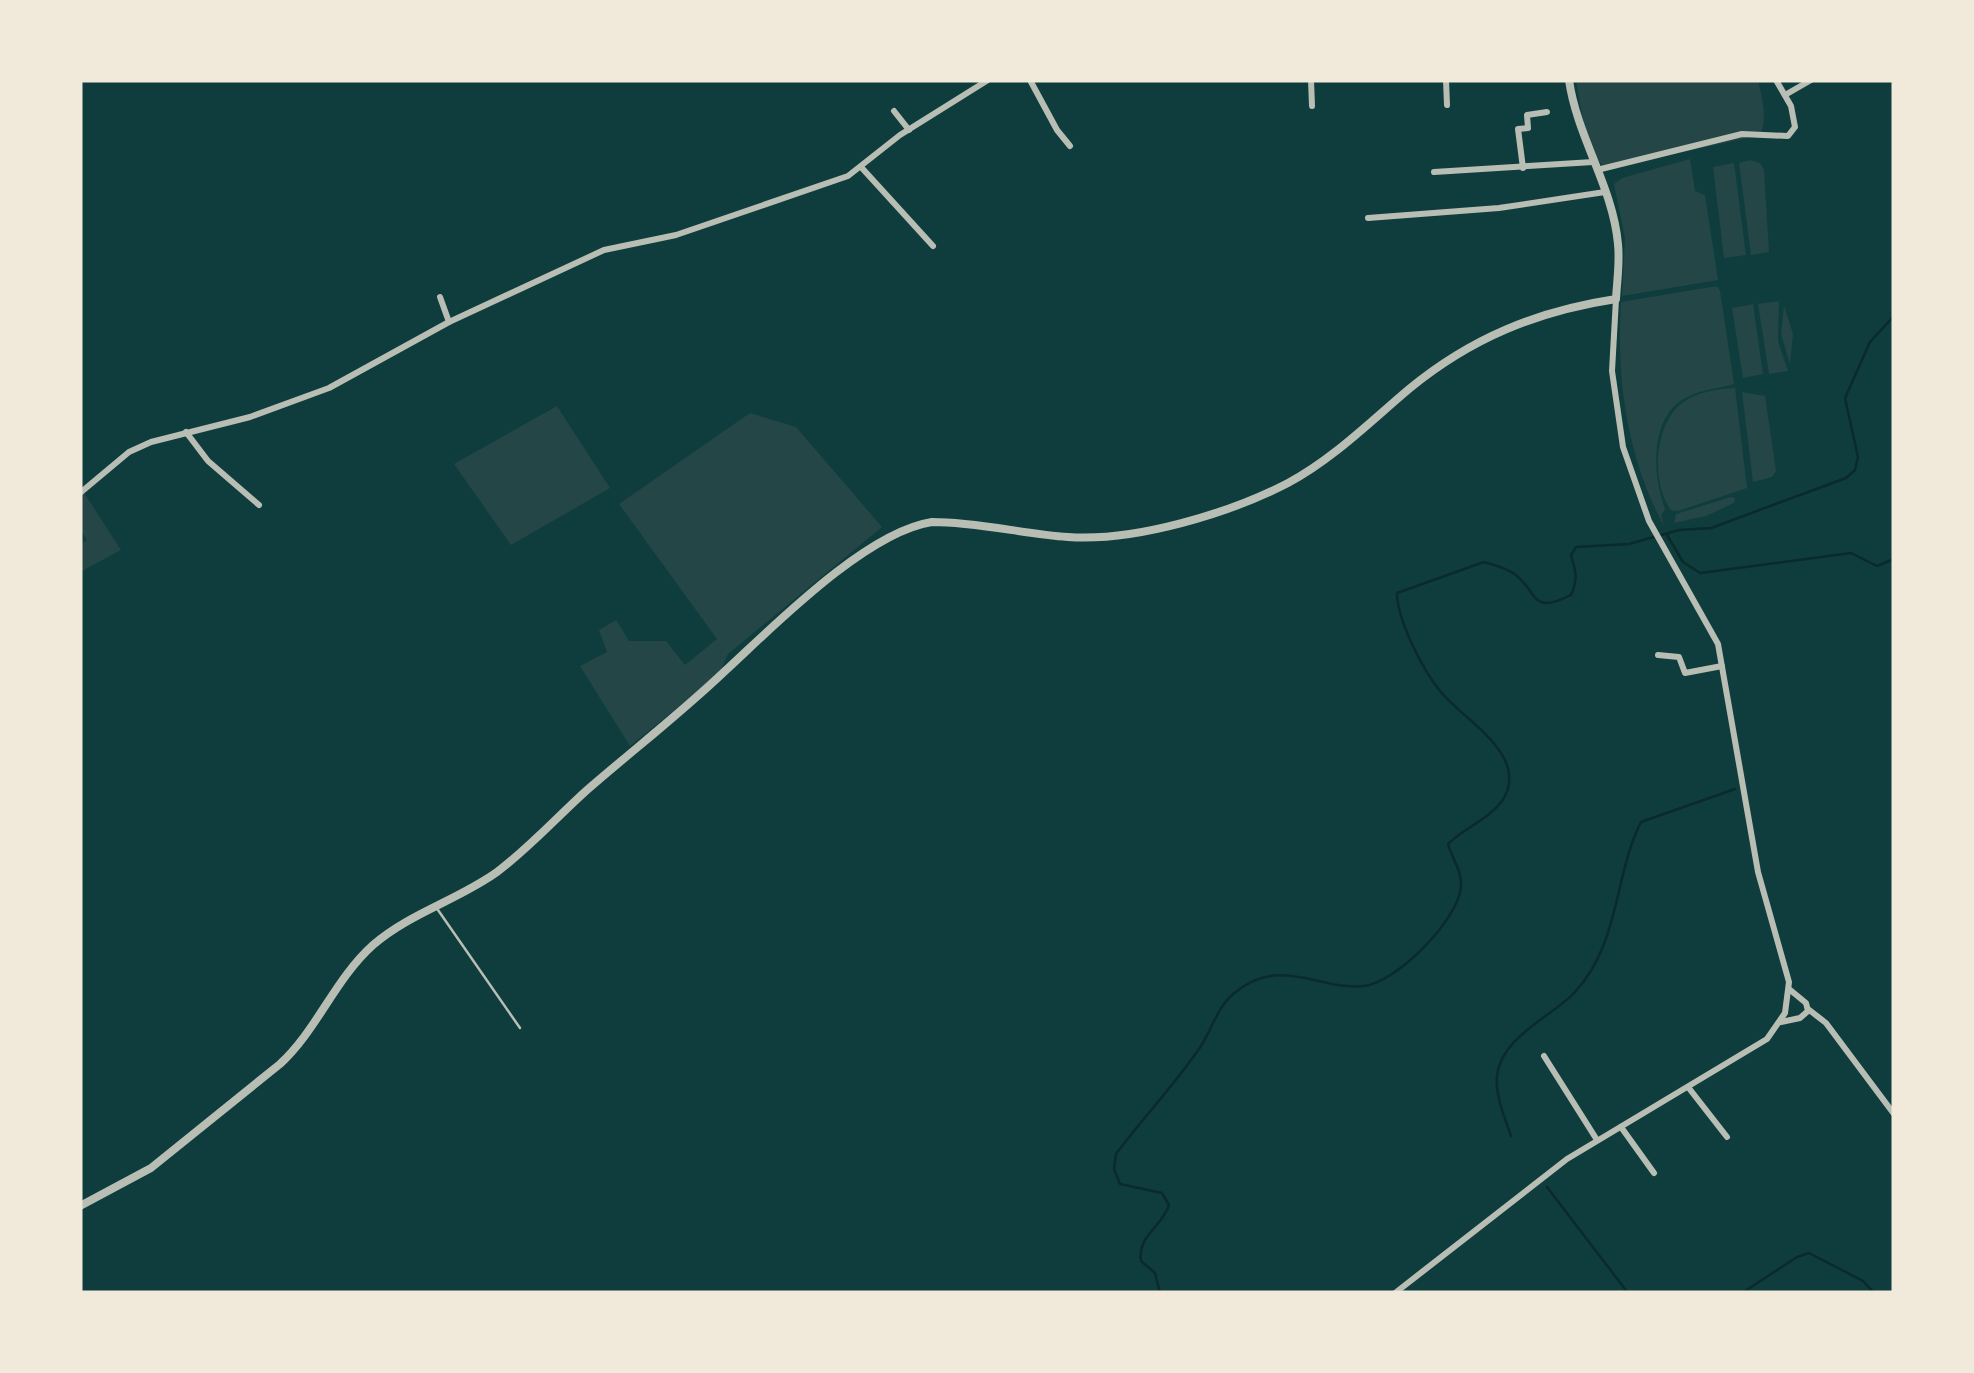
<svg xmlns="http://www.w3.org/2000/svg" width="1974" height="1373" viewBox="0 0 1974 1373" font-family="Montserrat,sans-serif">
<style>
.green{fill:#244646}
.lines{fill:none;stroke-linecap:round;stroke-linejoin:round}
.stream{stroke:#0a2a2b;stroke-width:2.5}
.service{stroke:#b8beb3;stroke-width:2.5}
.minor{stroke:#b8beb3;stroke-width:6}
.tertiary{stroke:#b8beb3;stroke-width:8}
</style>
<rect width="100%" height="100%" fill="#0f3d3e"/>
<g class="green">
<path d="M 1576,80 L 1758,80 C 1762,98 1768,119 1760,135 L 1606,169 C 1585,149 1581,108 1576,80 Z"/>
<polygon points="1690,159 1695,191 1705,195 1718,280 1622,296 1625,238 1614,184 1622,178"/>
<polygon points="1750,160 1760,163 1764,170 1769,252 1751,255 1739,163"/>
<polygon points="1734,163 1746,255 1724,258 1713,167"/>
<path d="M 1711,287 L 1718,287 L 1720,291 L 1734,384 C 1717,389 1697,390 1682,400 C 1649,421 1653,478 1665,509 L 1661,515 L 1664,526 C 1627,458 1616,378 1621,302 Z"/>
<polygon points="1779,301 1778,341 1788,371 1769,374 1758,304"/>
<polygon points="1753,304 1763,374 1743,378 1732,308"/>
<polygon points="1784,306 1793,334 1790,364 1781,334"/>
<path d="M 1735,388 L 1747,488 L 1678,511 L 1671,510 C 1651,484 1654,425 1681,404 C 1695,392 1717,389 1735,388 Z"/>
<polygon points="1742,392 1765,396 1776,471 1772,477 1753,482"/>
<polygon points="557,406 610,488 511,545 454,464"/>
<polygon points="750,413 796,427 882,527 728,654 719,674 630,746 580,666 607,652 599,630 616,620 629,641 666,641 685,665 717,639 619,504"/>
<polygon points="83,491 121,550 80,572 80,545 87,540 80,529 80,494"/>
<polygon points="1731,497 1735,498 1734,503 1706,516 1674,523 1676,514"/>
</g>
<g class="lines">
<g class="stream">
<polyline points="1667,535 1683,562 1700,573 1851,553 1877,566 1894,559"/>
<path d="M 1511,1136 C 1505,1118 1495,1096 1497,1076 C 1501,1037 1550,1018 1574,993 C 1620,945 1614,875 1641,822 L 1735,789"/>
<polyline points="1547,1187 1628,1293"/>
<path d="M 1160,1293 L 1155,1273 L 1141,1261 C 1137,1236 1162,1227 1169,1205 L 1162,1193 L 1120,1184 L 1114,1169 L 1116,1154 C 1143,1118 1176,1083 1201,1046 C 1211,1030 1218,1007 1233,994 C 1281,954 1318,991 1364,986 C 1397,982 1458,920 1461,887 C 1462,870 1452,859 1448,844 C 1464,828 1488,820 1502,801 C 1532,756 1463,720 1440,691 C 1423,670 1397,620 1397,593 L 1484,562 C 1495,565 1507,568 1516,575 C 1538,593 1531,615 1571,595 C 1578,580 1576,571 1571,555 L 1576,547 L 1629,544 L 1679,530 L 1711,528 L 1846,478 L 1855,470 L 1858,457 L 1845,398 L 1870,342 L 1894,316"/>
<polyline points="1742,1293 1797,1257 1809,1253 1863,1281 1874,1293"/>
</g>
<polyline class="service" points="438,910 520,1028"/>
<g class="minor">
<polyline points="1030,80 1057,130 1070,146"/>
<polyline points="1311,80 1312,106"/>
<polyline points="1446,80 1447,105"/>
<polyline points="1785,95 1811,80"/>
<polyline points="894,111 909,130"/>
<polyline points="861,167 933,246"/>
<polyline points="1523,168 1518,129 1528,128 1527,115 1547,112"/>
<polyline points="1597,170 1742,134 1788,136 1795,127 1791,106 1776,80"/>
<polyline points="1434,172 1593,162"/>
<polyline points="1368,218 1499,208 1605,192"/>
<polyline points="440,297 449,322"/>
<polyline points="186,432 208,461 259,505"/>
<polyline points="80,493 129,452 151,442 250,417 329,388 449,322 604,250 676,235 848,176 900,135 988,80"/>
<polyline points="1658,655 1679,657 1685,673 1722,666"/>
<polyline points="1808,1009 1826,1023 1894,1114"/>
<polyline points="1781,1022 1800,1018 1808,1011 1806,1003 1789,989"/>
<polyline points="1544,1056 1597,1140"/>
<polyline points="1688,1087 1727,1137"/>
<polyline points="1621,1127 1654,1173"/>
<polyline points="1395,1293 1567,1159 1767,1039 1785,1013 1789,982 1758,872 1718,644 1649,521 1623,447 1612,371 1616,299"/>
</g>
<path class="tertiary" d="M 80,1206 L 151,1168 L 280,1064 C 317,1030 335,979 373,945 C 410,913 458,900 497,872 C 529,848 557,817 587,790 C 633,750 681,713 725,671 C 774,626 866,532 932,522 C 978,522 1023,534 1068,537 C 1135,542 1230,513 1288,483 C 1333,459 1371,421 1409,389 C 1471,338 1537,311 1616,299 C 1617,281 1620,262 1618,244 C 1613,187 1577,137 1569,80"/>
</g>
<rect width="1974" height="1373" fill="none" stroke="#f1e9da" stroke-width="165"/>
</svg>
